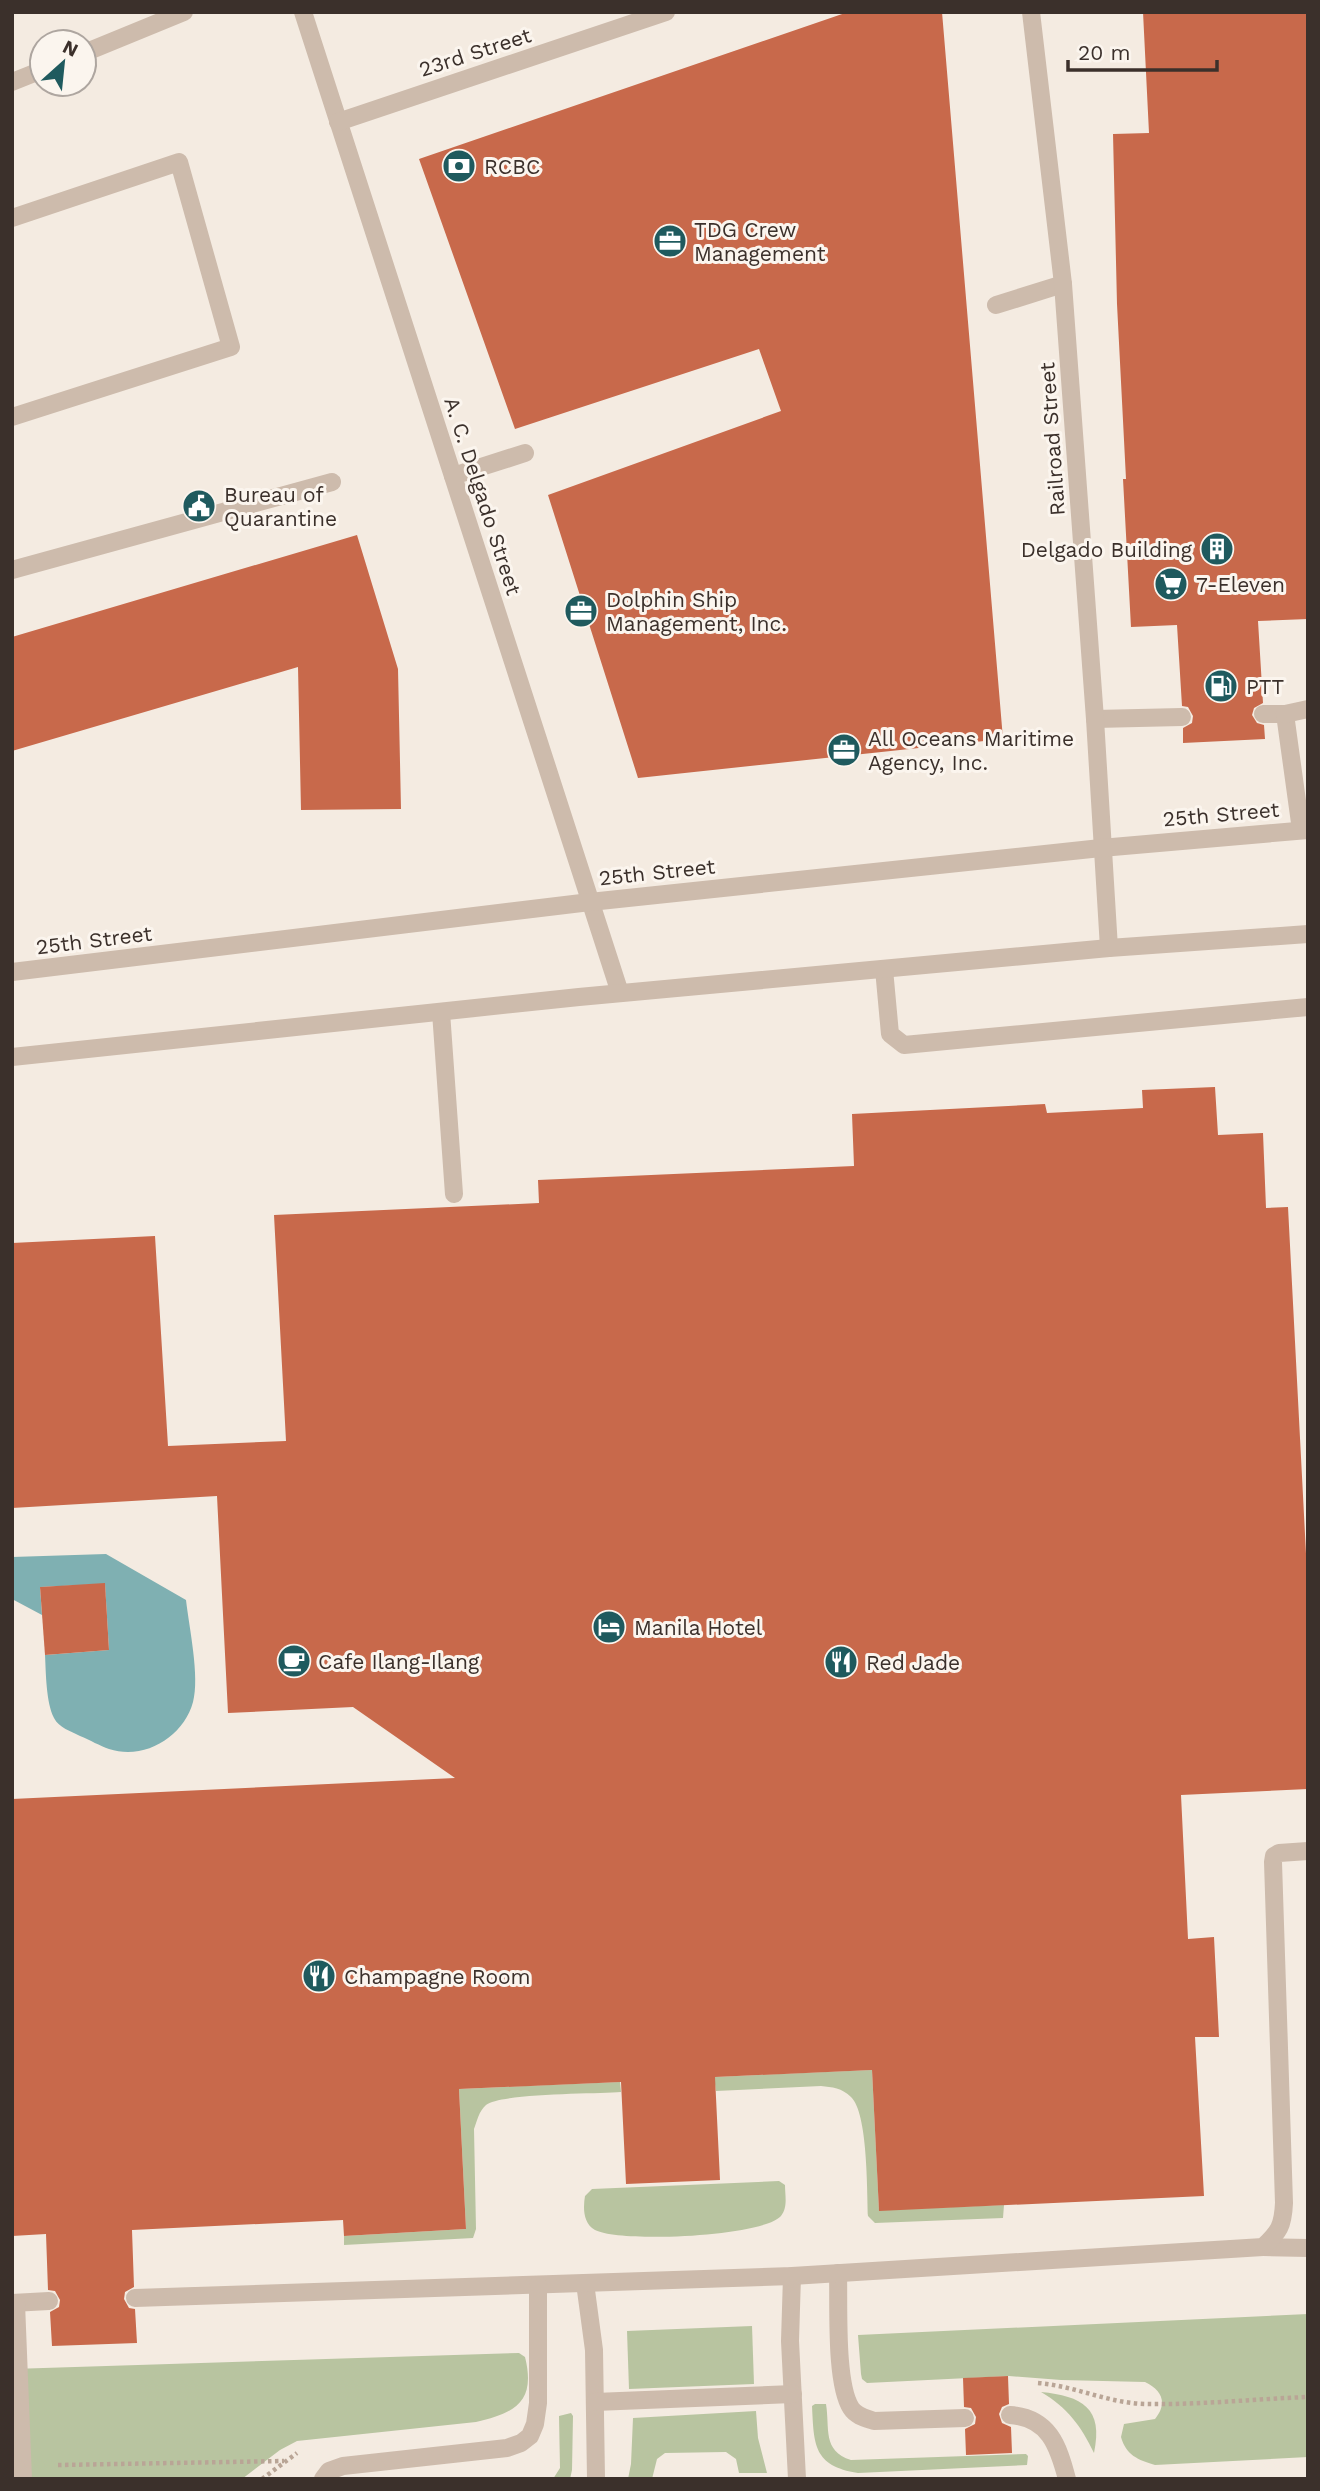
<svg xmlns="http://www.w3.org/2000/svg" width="1320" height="2491" viewBox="0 0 1320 2491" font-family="'Work Sans',sans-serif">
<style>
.green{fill:#b8c4a0}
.water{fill:#7fb0b2}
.building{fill:#c8694b}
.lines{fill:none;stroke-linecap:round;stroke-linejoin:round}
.path{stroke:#b9a596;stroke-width:4.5;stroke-dasharray:3.5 3.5;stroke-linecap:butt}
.service{stroke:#cdbbac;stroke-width:18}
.minor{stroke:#cdbbac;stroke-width:18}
.tertiary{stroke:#cdbbac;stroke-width:18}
.labels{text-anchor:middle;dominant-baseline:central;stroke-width:6;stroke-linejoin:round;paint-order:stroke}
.street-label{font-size:21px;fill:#3b302b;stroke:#fbf5ee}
.poi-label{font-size:21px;fill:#3b302b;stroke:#fbf5ee;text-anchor:start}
</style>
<rect width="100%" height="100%" fill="#f4ebe1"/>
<g class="green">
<path d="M 872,2070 L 879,2210 L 1004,2205 L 1003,2218 L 875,2223 L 868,2216 C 867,2191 868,2113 851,2097 C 842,2088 832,2087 821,2086 L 716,2091 L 714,2077 Z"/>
<path d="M 620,2082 L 621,2092 C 597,2094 500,2093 486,2105 C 479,2111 477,2121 474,2129 L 476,2229 L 473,2238 L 344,2245 L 344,2236 L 466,2229 L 459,2089 Z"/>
<path d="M 779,2181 L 785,2185 C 785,2196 788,2207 781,2216 C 762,2237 620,2243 595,2230 C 583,2223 583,2208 585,2196 L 592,2189 Z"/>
<path d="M 1308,2314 L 1308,2457 L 1155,2465 C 1138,2460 1126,2455 1121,2437 L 1124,2424 L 1155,2419 C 1168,2403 1162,2390 1145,2382 L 1061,2380 L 1009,2376 L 867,2383 L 862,2379 L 861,2374 L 858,2335 Z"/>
<polygon points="752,2326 754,2384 629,2389 627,2331"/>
<path d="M 519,2353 L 525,2357 C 536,2401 516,2413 476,2422 L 297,2441 L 280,2450 L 242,2479 L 12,2479 L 12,2369 Z"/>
<path d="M 1041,2392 C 1082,2396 1104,2408 1094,2453 C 1081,2426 1068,2408 1041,2392 Z"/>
<path d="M 815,2404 L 826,2404 C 830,2428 822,2451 851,2460 L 1026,2454 L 1028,2456 L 1027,2465 L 858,2473 C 813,2466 814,2444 812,2406 Z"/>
<polygon points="756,2411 758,2438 767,2473 739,2473 736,2459 726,2452 665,2453 657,2459 652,2479 628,2479 631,2464 633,2418"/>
<polygon points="571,2413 573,2416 572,2470 570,2479 553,2479 560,2468 559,2416"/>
</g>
<path class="water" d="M 106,1554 L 186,1600 C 189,1627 200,1677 193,1702 C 184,1736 145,1761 109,1749 C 100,1746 90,1740 80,1736 C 71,1731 59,1728 54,1718 C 46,1702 46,1673 45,1655 L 109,1650 L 105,1584 L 40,1587 L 42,1615 L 12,1599 L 12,1557 Z"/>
<g class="building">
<polygon points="848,12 942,12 1003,739 638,778 548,495 781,411 759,349 515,429 419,159"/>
<polygon points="1143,12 1308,12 1308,619 1258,621 1263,703 1254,708 1252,715 1257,723 1264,725 1265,739 1183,743 1183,728 1192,723 1193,716 1188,707 1182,706 1177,625 1131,627 1123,479 1126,479 1117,304 1113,134 1149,133"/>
<polygon points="357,535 398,669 401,809 301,810 298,667 12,751 12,637"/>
<polygon points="1215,1087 1218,1135 1263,1133 1266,1208 1288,1207 1308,1592 1308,1789 1181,1795 1188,1939 1214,1937 1219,2037 1195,2037 1204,2196 879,2211 872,2070 715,2077 720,2180 626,2184 621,2082 459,2089 466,2229 344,2236 343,2220 132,2230 134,2287 125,2292 124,2299 129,2308 135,2309 137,2343 52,2346 50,2312 59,2307 60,2300 55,2291 48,2290 46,2234 12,2236 12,1799 455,1778 353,1707 228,1713 217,1496 12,1508 12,1243 155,1236 168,1446 286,1441 274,1215 539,1203 538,1180 854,1166 852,1114 1045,1104 1047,1113 1143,1108 1142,1090"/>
<polygon points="105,1583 109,1650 45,1655 40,1587"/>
<polygon points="1008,2376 1009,2404 1002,2407 999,2414 1002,2423 1011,2427 1012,2453 966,2455 965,2429 975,2424 976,2417 971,2408 964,2407 963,2378"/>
</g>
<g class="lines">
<g class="path">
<path d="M 1038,2383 C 1075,2386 1108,2403 1145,2404 C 1199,2405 1254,2399 1308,2397"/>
<polyline points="58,2465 284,2461"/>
<polyline points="262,2479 297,2453"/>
</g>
<g class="service">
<polyline points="84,53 184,12"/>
<polyline points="12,82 42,70"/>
<polyline points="12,218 179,162 231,347 12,417"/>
<polyline points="996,305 1063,284"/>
<polyline points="453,476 525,453"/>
<polyline points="12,570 332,482"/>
<polyline points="1263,714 1285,714 1301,830"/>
<polyline points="1285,714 1308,709"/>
<polyline points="1095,719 1182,717"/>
<polyline points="884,969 890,1034 904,1045 1308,1007"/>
<polyline points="441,1012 454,1194"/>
<polyline points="1263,2247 1308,2248"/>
<path d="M 838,2273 C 839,2305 835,2383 851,2408 C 856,2416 865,2418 874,2421 L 965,2418"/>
<polyline points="792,2276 790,2341 797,2479"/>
<polyline points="585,2283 594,2350 596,2479"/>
<path d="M 135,2298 L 792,2276 L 1263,2247 C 1279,2232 1283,2226 1284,2203 L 1273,1862 L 1274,1856 L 1279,1853 L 1308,1851"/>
<polyline points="12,2303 49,2301"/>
<polyline points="16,2303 23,2479"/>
<polyline points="595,2402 793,2394"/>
<path d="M 1010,2415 C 1049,2418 1058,2445 1067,2479"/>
<polyline points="323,2479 329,2471 343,2466 507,2448 521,2443 530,2436 535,2424 538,2403 538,2285"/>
</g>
<g class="minor">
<polyline points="303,12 620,993"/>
<polyline points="1031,12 1063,284 1095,719 1109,948"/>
<polyline points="338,122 666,12"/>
</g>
<g class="tertiary">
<polyline points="12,972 590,902 1101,848 1308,830"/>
<polyline points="12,1057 579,997 1109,948 1308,934"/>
</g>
</g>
<defs>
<symbol id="bank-disc" viewBox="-11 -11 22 22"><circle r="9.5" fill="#1f5a5e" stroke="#fbf5ee"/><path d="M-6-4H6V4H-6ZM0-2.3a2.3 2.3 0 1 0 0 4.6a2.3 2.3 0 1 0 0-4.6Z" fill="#fff"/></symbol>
<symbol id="office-disc" viewBox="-11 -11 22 22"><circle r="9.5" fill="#1f5a5e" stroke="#fbf5ee"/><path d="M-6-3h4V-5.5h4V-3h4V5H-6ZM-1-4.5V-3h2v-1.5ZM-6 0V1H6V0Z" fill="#fff"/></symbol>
<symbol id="civic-disc" viewBox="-11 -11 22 22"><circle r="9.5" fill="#1f5a5e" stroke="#fbf5ee"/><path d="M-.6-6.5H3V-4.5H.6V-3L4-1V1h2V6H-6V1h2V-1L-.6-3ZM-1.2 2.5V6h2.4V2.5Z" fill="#fff"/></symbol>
<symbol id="building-disc" viewBox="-11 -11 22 22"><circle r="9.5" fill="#1f5a5e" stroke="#fbf5ee"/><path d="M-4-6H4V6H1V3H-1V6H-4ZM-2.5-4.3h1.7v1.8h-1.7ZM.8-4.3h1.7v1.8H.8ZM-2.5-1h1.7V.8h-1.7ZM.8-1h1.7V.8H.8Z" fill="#fff"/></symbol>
<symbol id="supermarket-disc" viewBox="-11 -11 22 22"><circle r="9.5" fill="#1f5a5e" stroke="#fbf5ee"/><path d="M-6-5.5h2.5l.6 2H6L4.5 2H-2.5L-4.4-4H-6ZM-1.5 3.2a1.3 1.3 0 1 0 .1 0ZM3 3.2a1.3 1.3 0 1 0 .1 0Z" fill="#fff"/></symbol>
<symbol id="fuel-disc" viewBox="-11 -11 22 22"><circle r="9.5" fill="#1f5a5e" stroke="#fbf5ee"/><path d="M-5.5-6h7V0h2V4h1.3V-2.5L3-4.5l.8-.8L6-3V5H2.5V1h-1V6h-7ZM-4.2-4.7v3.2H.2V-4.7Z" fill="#fff"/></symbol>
<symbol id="hotel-disc" viewBox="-11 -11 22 22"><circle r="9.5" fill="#1f5a5e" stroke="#fbf5ee"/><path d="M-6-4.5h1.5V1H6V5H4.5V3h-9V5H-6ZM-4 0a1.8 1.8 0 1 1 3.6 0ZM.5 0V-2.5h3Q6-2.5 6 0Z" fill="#fff"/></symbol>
<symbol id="cafe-disc" viewBox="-11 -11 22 22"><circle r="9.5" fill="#1f5a5e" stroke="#fbf5ee"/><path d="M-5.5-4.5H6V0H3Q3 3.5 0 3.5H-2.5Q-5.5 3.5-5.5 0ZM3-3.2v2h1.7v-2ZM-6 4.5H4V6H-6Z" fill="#fff"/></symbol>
<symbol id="restaurant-disc" viewBox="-11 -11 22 22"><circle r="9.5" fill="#1f5a5e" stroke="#fbf5ee"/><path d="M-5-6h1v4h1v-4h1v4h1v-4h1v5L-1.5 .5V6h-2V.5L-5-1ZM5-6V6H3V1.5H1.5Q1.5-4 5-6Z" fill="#fff"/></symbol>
</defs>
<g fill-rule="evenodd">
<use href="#bank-disc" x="440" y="147" width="38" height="38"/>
<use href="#office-disc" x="651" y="222" width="38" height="38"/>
<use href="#civic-disc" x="180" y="487" width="38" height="38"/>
<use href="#building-disc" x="1198" y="530" width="38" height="38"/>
<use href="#supermarket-disc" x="1152" y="565" width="38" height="38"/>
<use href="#office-disc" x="562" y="592" width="38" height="38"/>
<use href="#fuel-disc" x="1202" y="667" width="38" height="38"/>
<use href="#office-disc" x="825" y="731" width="38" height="38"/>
<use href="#hotel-disc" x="590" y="1608" width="38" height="38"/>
<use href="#cafe-disc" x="275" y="1642" width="38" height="38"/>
<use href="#restaurant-disc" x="822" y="1643" width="38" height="38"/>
<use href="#restaurant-disc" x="300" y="1957" width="38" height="38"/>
</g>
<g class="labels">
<g class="street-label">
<text transform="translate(475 52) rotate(-18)">23rd Street</text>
<text transform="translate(1052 439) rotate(-94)">Railroad Street</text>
<text transform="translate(483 496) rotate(72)">A. C. Delgado Street</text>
<text transform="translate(1221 814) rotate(-5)">25th Street</text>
<text transform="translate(657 872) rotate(-6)">25th Street</text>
<text transform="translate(94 940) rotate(-7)">25th Street</text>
</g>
<g class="poi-label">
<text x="484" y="166">RCBC</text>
<text x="694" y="229">TDG Crew<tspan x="694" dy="24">Management</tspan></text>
<text x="224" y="494">Bureau of<tspan x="224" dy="24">Quarantine</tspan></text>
<text x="1192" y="549" text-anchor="end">Delgado Building</text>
<text x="1196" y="584">7-Eleven</text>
<text x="606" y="599">Dolphin Ship<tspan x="606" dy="24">Management, Inc.</tspan></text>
<text x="1246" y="686">PTT</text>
<text x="868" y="738">All Oceans Maritime<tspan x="868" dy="24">Agency, Inc.</tspan></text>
<text x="634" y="1627">Manila Hotel</text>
<text x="318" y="1661">Cafe Ilang-Ilang</text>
<text x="866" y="1662">Red Jade</text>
<text x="344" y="1976">Champagne Room</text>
</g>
</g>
<rect width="1320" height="2491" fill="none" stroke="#3b302b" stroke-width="28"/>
<g transform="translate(63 63) rotate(27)"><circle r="33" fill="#fbf5ee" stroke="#aea6a0" stroke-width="2"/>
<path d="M0-5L12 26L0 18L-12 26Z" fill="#1f5a5e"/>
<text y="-10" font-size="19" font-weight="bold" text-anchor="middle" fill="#3b302b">N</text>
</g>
<path d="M1068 60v10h149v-10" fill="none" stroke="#3b302b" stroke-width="3.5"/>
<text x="1078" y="60" font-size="21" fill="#3b302b" stroke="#fbf5ee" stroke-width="5" paint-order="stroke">20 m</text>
</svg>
